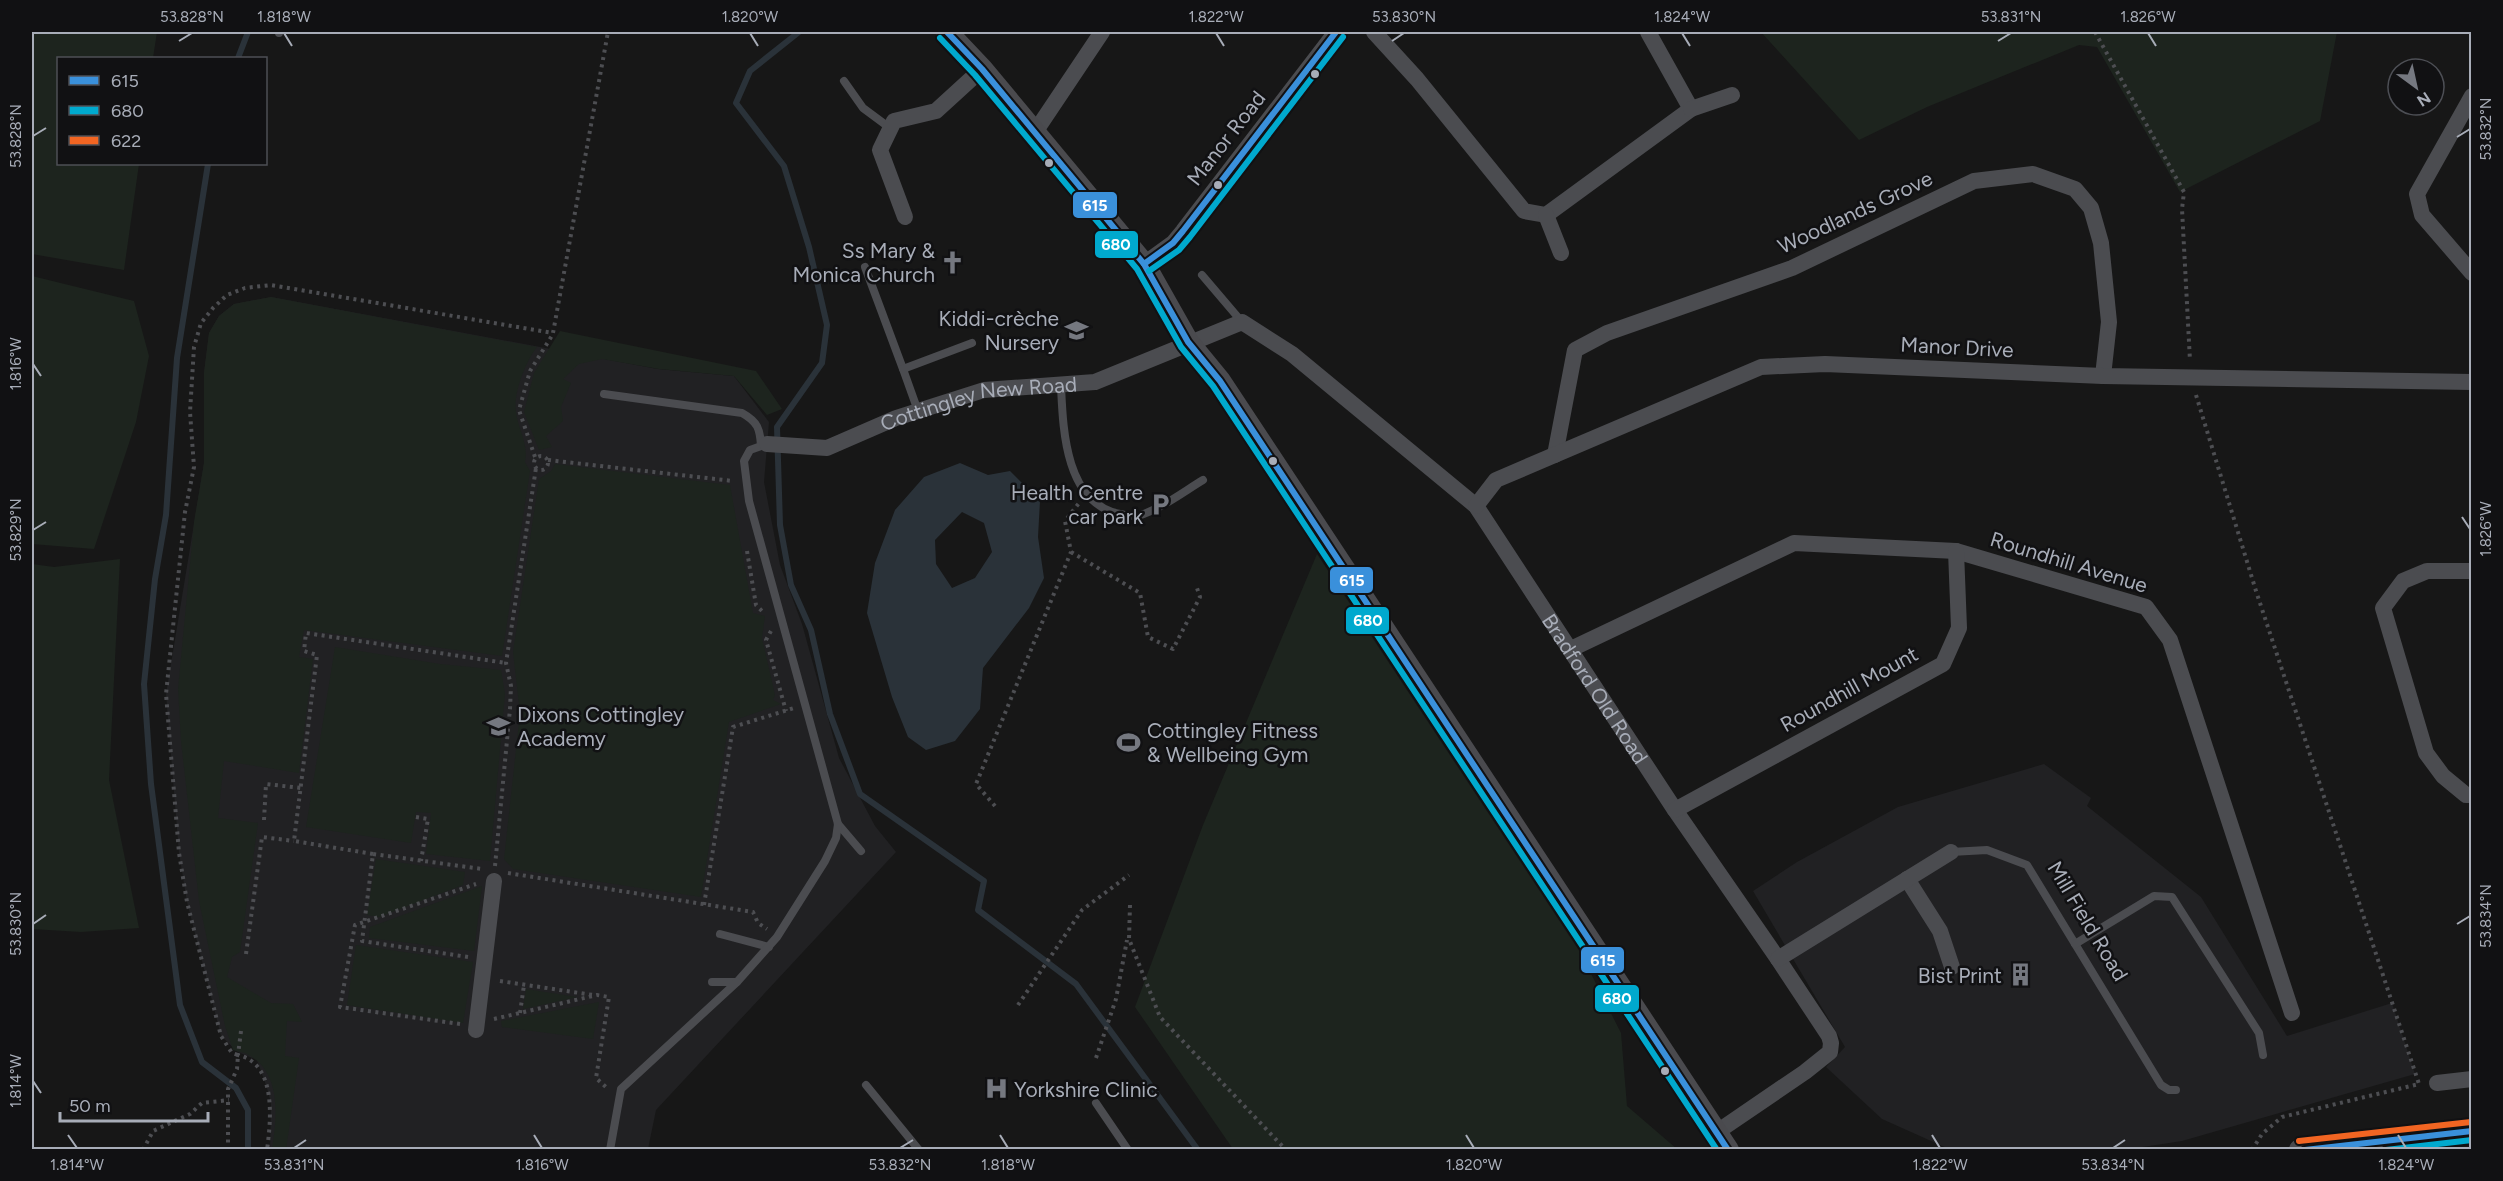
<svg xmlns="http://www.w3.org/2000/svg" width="2503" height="1181" viewBox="0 0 2503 1181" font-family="Figtree,sans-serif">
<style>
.built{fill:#212123}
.green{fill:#1d241e}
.water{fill:#2a3239;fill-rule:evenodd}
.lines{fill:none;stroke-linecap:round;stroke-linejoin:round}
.stream{stroke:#2a3239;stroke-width:6}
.path{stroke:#4d4e52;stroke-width:4;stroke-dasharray:3 4.5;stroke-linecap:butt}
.lane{stroke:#4b4c50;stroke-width:8}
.street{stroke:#4b4c50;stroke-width:16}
.secondary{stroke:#4a4a4e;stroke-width:22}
.bus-1-casing{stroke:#111113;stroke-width:10}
.bus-2-casing{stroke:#111113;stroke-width:10}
.bus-3-casing{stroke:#111113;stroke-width:10}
.bus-1{stroke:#3a90db;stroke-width:6}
.bus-2{stroke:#00a9ce;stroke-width:6}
.bus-3{stroke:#f26522;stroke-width:6}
.ticks{fill:none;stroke:#a8adb8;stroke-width:2}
.bus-dot{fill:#a8adb8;stroke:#111113;stroke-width:2}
.labels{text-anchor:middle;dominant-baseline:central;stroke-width:5;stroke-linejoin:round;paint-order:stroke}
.street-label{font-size:21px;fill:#a8adb8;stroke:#111113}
.poi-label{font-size:21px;fill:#a8adb8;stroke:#111113;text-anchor:end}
.line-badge{stroke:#111113;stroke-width:2}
.badge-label{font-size:16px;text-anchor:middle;font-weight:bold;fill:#fff}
.neatline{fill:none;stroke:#a8adb8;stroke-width:2}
.ticks-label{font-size:15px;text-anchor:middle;fill:#a8adb8}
</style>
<rect width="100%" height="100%" fill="#171717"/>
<g class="built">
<polygon points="271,297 658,369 734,376 769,422 764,482 780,565 802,624 839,758 875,826 896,852 656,1110 648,1149 270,1149 271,1103 267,1088 257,1060 238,1052 221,1036 187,902 179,853 166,694 204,463 204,373 209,333 219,316 234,304"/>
<polygon points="2044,764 2091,798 2087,806 2201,897 2287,1036 2392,1003 2415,1074 2182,1141 2123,1150 1949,1149 1882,1119 1826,1067 1845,1047 1753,891 1797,862 1898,807"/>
</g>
<g class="green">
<polygon points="32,32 157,32 153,58 58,58 58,164 139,164 124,270 32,254"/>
<polygon points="1761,32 2337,32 2320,121 2180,192 2097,47 2079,45 1927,107 1859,140"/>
<polygon points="32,276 134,301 149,356 136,422 94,549 32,544"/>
<path d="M 271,297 L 537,347 C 526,361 513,393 516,412 C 518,429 529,445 525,462 L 530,471 L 502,656 L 304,630 L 299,657 L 313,659 L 299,773 L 224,761 L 218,818 L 258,823 L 240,952 L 232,957 L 227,977 L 271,1003 L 293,1004 L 302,1022 L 287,1021 L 285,1056 L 299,1058 L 286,1150 L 272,1149 C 277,1118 282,1072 247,1054 C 243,1052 238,1052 233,1050 L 225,1026 L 199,901 L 181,741 L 178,689 L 194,522 L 204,463 L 204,373 L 209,333 L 219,316 L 234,304 Z"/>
<polygon points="560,331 756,371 782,409 767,415 734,376 659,369 602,359 579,364 563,379 571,383 561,407 563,421 546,436 552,447 539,450 524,412 534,373"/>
<polygon points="555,464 730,485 753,613 765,616 762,638 775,695 773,700 781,704 729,722 701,897 513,869 504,859 520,713 513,652 539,479 551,471"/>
<polygon points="1317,554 1580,952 1621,1033 1627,1106 1677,1149 1233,1149 1135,1007 1203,825"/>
<polygon points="120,559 109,780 139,928 81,932 32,929 32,564 54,567"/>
<polygon points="335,647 440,664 501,670 505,694 490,861 426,854 431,813 416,812 411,843 306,827"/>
<polygon points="376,859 465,872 463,885 379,917 367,915"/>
<polygon points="482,886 474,951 369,938 370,927"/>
<polygon points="356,945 473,962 463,1023 347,1005"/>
<polygon points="526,989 577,997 523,1009"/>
<polygon points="599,1002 593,1039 502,1027 501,1021"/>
</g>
<path class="water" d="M 960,463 L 988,475 L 1010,471 L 1040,501 L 1038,537 L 1044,578 L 1029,608 L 983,668 L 980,709 L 955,741 L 926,750 L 908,737 L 892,697 L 867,613 L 875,563 L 895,510 L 924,477 ZM 962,512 L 984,523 L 992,552 L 975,578 L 952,588 L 936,564 L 935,540 Z"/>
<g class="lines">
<g class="stream">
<polyline points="799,32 750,71 736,103 784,166 809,247 827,325 822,363 777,427 780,525 791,585 811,630 830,714 860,794 984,881 978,910 1076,984 1198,1150"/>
<polyline points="238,58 248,32"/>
<polyline points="208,164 177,358 166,515 155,579 144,684 151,784 180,1005 202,1062 236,1088 248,1110 248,1150"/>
</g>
<g class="path">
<polyline points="2095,32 2184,192 2182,209 2190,361"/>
<polyline points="2196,395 2256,591 2419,1084 2282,1117 2262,1134 2252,1150"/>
<circle cx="541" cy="463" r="7"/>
<polyline points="535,457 519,410 530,371 553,334"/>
<polyline points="548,460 733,481"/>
<polyline points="747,551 756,605 765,614"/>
<polyline points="1071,552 1140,593 1148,637 1173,649 1200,597 1196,585"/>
<polyline points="771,631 766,640 786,711"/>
<polyline points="995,806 976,784 1071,552 1065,521 1079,503"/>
<polyline points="416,817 428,819 421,861"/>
<polyline points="264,820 266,784 301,788"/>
<polyline points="373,854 294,841 317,655 304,651 306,633 506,663"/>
<polyline points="495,866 510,709 511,686 506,663 536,468"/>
<polyline points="508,873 753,912 758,923 767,929"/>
<polyline points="704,905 733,727 794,708"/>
<polyline points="1130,905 1129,939 1160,1017 1286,1150"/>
<polyline points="246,954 262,837 294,841"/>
<polyline points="468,957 362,941 373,854 482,869"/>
<polyline points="500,981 593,995"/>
<polyline points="1018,1005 1082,910 1129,875"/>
<polyline points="520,1013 524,985"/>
<polyline points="494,1019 597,995 609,997 596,1078 607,1088"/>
<polyline points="460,1024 340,1007 355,925 476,884"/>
<path d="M 241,1031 L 238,1055 C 277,1064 271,1120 267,1150"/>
<polyline points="1096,1058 1116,999 1127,940"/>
<polyline points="143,1150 153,1131 190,1114 202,1103 229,1100"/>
<polyline points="228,1150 228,1089 237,1069 238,1055 232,1053 221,1036 187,902 179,853 166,694 185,512 194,467 190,412 194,347 201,323 213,308 227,295 245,288 271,285 553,333 608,32"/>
</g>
<g class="lane">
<polyline points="279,33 279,32"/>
<polyline points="844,81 863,108 890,128"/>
<polyline points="865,267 903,369"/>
<polyline points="1202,275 1242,322"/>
<path d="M 1061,386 C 1063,429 1065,503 1120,514 C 1126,515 1133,517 1138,516 C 1161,509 1183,492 1203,480"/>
<path d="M 604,394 L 742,413 C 758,422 760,429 761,446"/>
<polyline points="918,411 903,369 972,343"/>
<polyline points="838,824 861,851"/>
<polyline points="1951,852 1987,850 2027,865 2161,1085 2169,1090 2176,1090"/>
<polyline points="720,934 769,947"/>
<polyline points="2075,944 2154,896 2172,897 2259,1033 2263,1055"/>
<polyline points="712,982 737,982 777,937 825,861 836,838 838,824 749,501 744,461 750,450 767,444"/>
<polyline points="866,1085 919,1150"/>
<polyline points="1096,1103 1128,1150"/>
<polyline points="610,1150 621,1089 737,982"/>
</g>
<g class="street">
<polyline points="1374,32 1417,79 1524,211 1546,215 1691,109 1648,32"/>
<polyline points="2472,96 2417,194 2422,215 2472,273"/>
<polyline points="1691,109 1732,95"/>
<polyline points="1035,132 1102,32"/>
<polyline points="1546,215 1561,253"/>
<polyline points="905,217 880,150 894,121 936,111 982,69"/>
<polyline points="1144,264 1173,243 1183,231 1336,32"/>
<path id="s1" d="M 767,444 L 827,448 L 896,418 L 984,390 L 1095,382 L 1242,322 L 1292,354 L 1476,506 L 1675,810 L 1778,959 L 1829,1036 L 1831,1043 L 1830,1052 L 1805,1072 L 1717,1132"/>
<polyline points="1555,455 1575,350 1607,333 1792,268 1974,181 2033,174 2075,189 2091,208 2101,243 2109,322 2103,376"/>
<polyline points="1476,506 1496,480 1761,367 1825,364 2103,376 2472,382"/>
<polyline points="2472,571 2427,571 2403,581 2383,608 2426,753 2443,776 2466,795 2472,795"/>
<polyline points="1571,649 1794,543 1956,551 2146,607 2170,640 2292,1013"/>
<polyline points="1675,810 1943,664 1959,628 1956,551"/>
<polyline points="1907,879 1940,931 1952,967"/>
<polyline points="1778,959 1951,852"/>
<polyline points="476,1030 494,881"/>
<polyline points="2437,1083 2472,1079"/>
</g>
<g class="secondary">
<polyline points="947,32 982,69 1144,264 1188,342 1220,381 1728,1150"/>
<polyline points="2300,1150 2472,1131"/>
</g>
<defs>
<g id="bus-1">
<polyline points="947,32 982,69 1144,264 1188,342 1220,381 1728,1150"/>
<polyline points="1144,264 1173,243 1183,231 1336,32"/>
<polyline points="2305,1150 2472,1131"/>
</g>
<g id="bus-2">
<polyline points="940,38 975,75 1137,269 1181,347 1213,386 1717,1150"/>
<polyline points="1149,271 1179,250 1190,237 1343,37"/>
<polyline points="2386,1150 2472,1140"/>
</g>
<polyline id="bus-3" points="2299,1141 2471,1122"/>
</defs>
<use href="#bus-1" class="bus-1-casing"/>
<use href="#bus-2" class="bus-2-casing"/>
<use href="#bus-3" class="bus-3-casing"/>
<use href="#bus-1" class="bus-1"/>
<use href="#bus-2" class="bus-2"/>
<use href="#bus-3" class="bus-3"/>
</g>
<path class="ticks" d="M 284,33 L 292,46M 750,33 L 758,46M 1216,33 L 1224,46M 1682,33 L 1690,46M 2148,33 L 2156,46M 179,41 L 192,33M 1392,41 L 1404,33M 1998,41 L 2011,33M 33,136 L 46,128M 2457,137 L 2470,129M 33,364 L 41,376M 2462,517 L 2470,529M 33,530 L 46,522M 33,924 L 46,915M 2457,924 L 2470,916M 33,1081 L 41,1093M 68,1135 L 77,1148M 534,1135 L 542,1148M 1000,1135 L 1008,1148M 1466,1135 L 1474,1148M 1932,1135 L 1940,1148M 2398,1135 L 2406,1148M 294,1148 L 306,1140M 900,1148 L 913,1140M 2113,1148 L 2125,1140"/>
<defs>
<symbol id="church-bare" viewBox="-9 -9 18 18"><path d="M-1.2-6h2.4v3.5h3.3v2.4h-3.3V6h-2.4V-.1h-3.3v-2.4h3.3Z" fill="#757880" stroke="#111113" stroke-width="2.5" paint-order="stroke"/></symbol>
<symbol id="school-bare" viewBox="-9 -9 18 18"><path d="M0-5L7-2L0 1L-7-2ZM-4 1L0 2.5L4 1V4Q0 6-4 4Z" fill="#757880" stroke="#111113" stroke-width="2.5" paint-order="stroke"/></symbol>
<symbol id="parking-bare" viewBox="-9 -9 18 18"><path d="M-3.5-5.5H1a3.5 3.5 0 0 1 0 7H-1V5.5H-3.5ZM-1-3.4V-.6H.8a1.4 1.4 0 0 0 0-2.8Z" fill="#757880" stroke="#111113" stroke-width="2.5" paint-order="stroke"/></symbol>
<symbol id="stadium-bare" viewBox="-9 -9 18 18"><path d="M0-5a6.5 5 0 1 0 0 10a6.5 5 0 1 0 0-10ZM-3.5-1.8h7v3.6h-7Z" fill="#757880" stroke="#111113" stroke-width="2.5" paint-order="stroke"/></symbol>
<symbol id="building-bare" viewBox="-9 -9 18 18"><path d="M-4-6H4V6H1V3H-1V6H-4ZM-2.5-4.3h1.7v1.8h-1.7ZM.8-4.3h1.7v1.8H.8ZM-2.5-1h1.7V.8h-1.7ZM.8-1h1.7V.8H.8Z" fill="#757880" stroke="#111113" stroke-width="2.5" paint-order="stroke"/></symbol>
<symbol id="hospital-bare" viewBox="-9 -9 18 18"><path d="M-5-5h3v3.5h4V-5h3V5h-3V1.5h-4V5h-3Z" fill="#757880" stroke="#111113" stroke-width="2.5" paint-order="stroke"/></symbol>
</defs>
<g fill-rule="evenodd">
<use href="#church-bare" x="936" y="246" width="33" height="33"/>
<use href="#school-bare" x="1060" y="314" width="33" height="33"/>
<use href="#parking-bare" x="1144" y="488" width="33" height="33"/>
<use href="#school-bare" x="482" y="710" width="33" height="33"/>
<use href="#stadium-bare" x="1112" y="726" width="33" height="33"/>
<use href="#building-bare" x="2004" y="958" width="33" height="33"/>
<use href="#hospital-bare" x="980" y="1072" width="33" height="33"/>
</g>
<g class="bus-dot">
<circle cx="1315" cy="74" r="5"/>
<circle cx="1049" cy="163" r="5"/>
<circle cx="1218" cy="185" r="5"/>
<circle cx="1273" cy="461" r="5"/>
<circle cx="1665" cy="1071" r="5"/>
</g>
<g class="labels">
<g class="street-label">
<text transform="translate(1226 138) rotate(-52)">Manor Road</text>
<text transform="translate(1855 212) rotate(-25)">Woodlands Grove</text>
<text transform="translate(1957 347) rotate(3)">Manor Drive</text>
<text stroke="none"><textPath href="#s1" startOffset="220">Cottingley New Road</textPath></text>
<text transform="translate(2069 562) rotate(17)">Roundhill Avenue</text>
<text stroke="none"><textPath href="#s1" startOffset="1014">Bradford Old Road</textPath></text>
<text transform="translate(1849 689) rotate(-29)">Roundhill Mount</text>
<text transform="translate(2088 921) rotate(59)">Mill Field Road</text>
</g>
<g class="poi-label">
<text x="935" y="250">Ss Mary &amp;<tspan x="935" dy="24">Monica Church</tspan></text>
<text x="1059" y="318">Kiddi-crèche<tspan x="1059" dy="24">Nursery</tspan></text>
<text x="1143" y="492">Health Centre<tspan x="1143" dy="24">car park</tspan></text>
<text x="517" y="714" text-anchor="start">Dixons Cottingley<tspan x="517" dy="24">Academy</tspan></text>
<text x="1147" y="730" text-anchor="start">Cottingley Fitness<tspan x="1147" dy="24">&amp; Wellbeing Gym</tspan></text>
<text x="2002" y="975">Bist Print</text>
<text x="1014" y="1089" text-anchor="start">Yorkshire Clinic</text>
</g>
</g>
<g class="line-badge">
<rect x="1072" y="191" width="46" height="28" rx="6" fill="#3a90db"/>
<rect x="1094" y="230" width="45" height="29" rx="6" fill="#00a9ce"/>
<rect x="1329" y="566" width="45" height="28" rx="6" fill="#3a90db"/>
<rect x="1345" y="606" width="45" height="29" rx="6" fill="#00a9ce"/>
<rect x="1580" y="946" width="45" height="28" rx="6" fill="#3a90db"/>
<rect x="1594" y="984" width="46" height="29" rx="6" fill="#00a9ce"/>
</g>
<g class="badge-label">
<text x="1095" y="211">615</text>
<text x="1116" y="250">680</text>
<text x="1352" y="586">615</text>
<text x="1368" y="626">680</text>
<text x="1603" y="966">615</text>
<text x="1617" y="1004">680</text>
</g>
<rect width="2503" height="1181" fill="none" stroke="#111113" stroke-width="66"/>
<rect x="57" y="57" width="210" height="108" fill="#111113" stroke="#4d4f55" stroke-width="1.5"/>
<rect x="69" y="76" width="30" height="9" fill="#3a90db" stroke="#4d4f55" stroke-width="1.5"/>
<text x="111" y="87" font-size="18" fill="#a8adb8">615</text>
<rect x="69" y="106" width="30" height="9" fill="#00a9ce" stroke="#4d4f55" stroke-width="1.5"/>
<text x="111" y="117" font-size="18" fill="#a8adb8">680</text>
<rect x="69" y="136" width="30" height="9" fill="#f26522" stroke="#4d4f55" stroke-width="1.5"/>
<text x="111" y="147" font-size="18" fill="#a8adb8">622</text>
<g transform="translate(2416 87) rotate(147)"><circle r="28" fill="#111113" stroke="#4d4f55" stroke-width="1.5"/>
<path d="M0-4.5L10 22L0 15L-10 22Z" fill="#757880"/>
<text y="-9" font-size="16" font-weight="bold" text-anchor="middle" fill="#a8adb8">N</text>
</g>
<path d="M60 1112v9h148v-9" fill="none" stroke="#a8adb8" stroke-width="3"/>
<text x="69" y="1112" font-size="18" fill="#a8adb8" stroke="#111113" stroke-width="4.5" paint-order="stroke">50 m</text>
<rect x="33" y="33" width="2437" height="1115" class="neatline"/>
<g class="ticks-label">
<text x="192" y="22">53.828°N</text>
<text x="284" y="22">1.818°W</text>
<text x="750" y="22">1.820°W</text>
<text x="1216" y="22">1.822°W</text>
<text x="1404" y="22">53.830°N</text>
<text x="1682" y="22">1.824°W</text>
<text x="2011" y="22">53.831°N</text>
<text x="2148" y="22">1.826°W</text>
<text transform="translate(2486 129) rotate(-90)" y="5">53.832°N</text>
<text transform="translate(16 136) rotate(-90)" y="5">53.828°N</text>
<text transform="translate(16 364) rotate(-90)" y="5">1.816°W</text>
<text transform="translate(2486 529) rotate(-90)" y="5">1.826°W</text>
<text transform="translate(16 530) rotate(-90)" y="5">53.829°N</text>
<text transform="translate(2486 916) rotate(-90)" y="5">53.834°N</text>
<text transform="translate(16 924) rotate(-90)" y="5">53.830°N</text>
<text transform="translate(16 1081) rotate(-90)" y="5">1.814°W</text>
<text x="77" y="1170">1.814°W</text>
<text x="294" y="1170">53.831°N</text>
<text x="542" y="1170">1.816°W</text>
<text x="900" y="1170">53.832°N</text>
<text x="1008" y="1170">1.818°W</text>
<text x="1474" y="1170">1.820°W</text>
<text x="1940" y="1170">1.822°W</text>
<text x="2113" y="1170">53.834°N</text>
<text x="2406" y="1170">1.824°W</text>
</g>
</svg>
